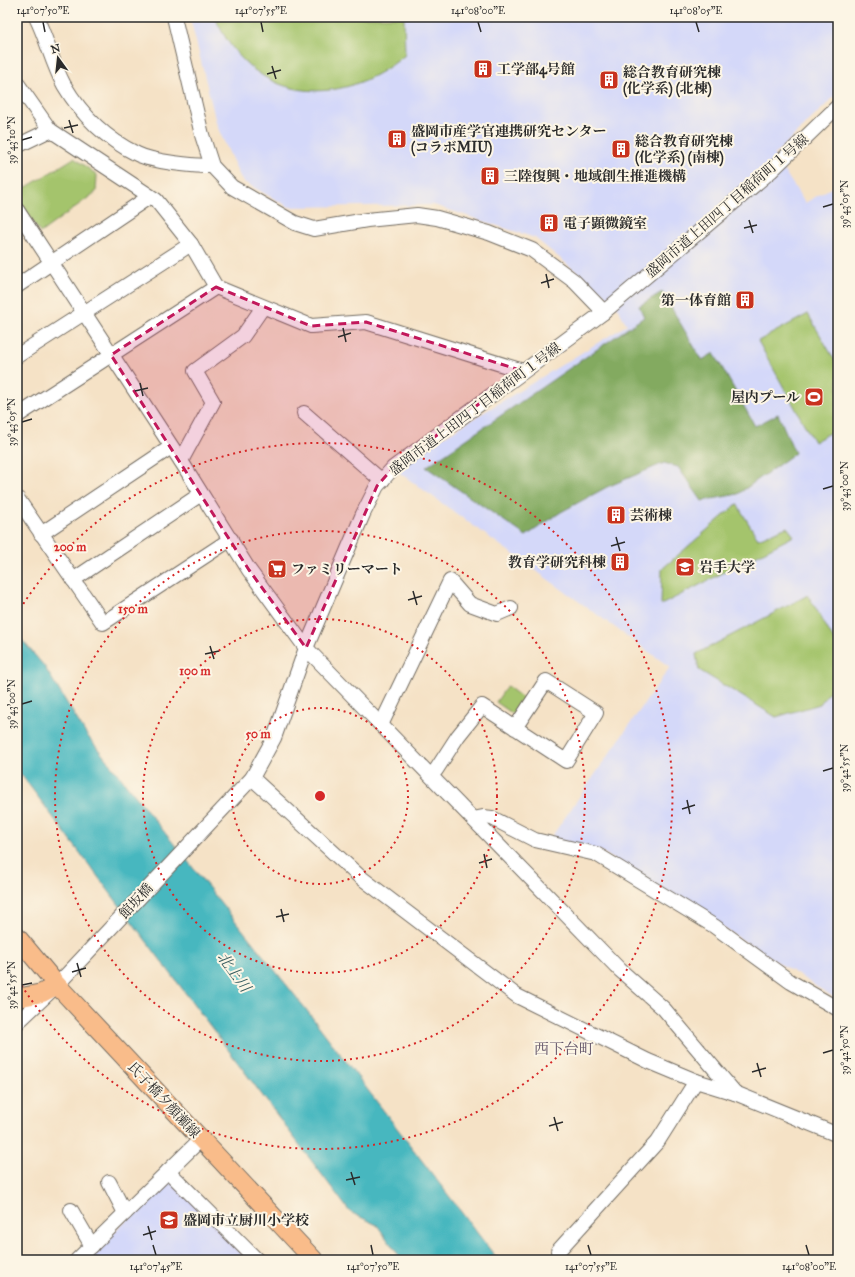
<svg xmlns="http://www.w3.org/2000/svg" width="855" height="1277" viewBox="0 0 855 1277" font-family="'IM FELL Great Primer','Noto Serif JP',serif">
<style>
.built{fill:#d4d8f9}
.green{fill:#a4c46c;stroke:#68784c}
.forest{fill:#83aa60;stroke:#576a46}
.water{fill:#47b7bf;stroke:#397175}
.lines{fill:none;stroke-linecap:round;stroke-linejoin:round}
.minor-casing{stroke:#726b61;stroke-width:16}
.major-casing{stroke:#726b61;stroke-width:20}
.minor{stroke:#fff;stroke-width:14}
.major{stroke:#f9bc8a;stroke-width:18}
.marked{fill:#c2185b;fill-opacity:0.2;stroke:#c2185b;stroke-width:3;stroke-dasharray:8 5;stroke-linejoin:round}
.ticks{fill:none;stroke:#2b2b2b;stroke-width:1.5}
.ring{fill:none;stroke:#d62828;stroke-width:2;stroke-dasharray:2 4}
.labels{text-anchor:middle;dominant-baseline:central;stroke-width:4;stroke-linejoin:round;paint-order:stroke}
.poi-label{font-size:14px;font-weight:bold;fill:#2b2b2b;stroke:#fcf5e5;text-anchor:start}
.street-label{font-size:14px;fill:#2b2b2b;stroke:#fcf5e5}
.water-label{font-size:15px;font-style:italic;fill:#355c5f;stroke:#fcf5e5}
.neighbourhood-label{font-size:15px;fill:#605267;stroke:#fcf5e5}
.centre{fill:#d62828;stroke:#fcf5e5;stroke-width:2}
.ring-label{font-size:12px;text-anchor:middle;font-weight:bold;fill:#d62828;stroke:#fcf5e5;stroke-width:4;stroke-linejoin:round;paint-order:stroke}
.neatline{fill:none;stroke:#2b2b2b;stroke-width:1.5}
.ticks-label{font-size:10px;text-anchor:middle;fill:#2b2b2b}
</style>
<rect width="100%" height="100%" fill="#fcf5e5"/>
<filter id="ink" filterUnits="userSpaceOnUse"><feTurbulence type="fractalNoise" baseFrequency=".025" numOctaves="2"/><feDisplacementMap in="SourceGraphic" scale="8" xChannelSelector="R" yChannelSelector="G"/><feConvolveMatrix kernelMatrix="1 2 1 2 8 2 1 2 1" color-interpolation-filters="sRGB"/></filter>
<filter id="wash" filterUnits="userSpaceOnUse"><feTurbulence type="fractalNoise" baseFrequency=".012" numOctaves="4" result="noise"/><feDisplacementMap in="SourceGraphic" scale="16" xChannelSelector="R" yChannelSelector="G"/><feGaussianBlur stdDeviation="0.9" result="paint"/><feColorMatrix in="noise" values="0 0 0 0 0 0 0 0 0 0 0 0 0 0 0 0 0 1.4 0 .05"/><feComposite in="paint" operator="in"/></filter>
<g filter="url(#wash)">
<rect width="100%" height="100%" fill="#f5e2c6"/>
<g class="built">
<polygon points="190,17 838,17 838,93 774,155 805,203 838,184 838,1000 602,852 550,839 670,667 393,468 627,325 615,303 535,238 434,205 289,207 242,181 217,126"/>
<polygon points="167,1181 174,1181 250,1260 86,1260"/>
</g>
<g class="green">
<path d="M 215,17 L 404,17 L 405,55 C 338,112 251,102 215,17 Z"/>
<polygon points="74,158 97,175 96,192 40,233 17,198 17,193"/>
<polygon points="808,314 838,366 838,428 814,442 758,341"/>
<polygon points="737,504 758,539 787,527 794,536 661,605 662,569"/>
<polygon points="808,595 838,647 838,680 820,704 776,717 699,670 696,654"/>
<polygon points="507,686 524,699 513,714 496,702"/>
</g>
<polygon class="forest" points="662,292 702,360 714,353 755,426 778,414 795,453 738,494 702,501 678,467 664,463 607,487 561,512 526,536 426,467 644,317 639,306"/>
<polygon class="water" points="17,634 44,666 86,734 305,1008 498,1260 402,1260 377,1225 350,1212 17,769"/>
</g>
<g filter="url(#ink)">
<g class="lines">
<defs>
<g id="minor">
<path d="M 36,17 C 47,39 52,63 64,85 C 81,114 106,139 137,154 C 153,162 193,166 212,166"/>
<polyline points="174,17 202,135 212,166 232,187 295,223 314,229 367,220 417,215 437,218 489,233 532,250 574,281 604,312"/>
<polyline points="17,83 50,130 156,200 191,244 216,287 311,326 366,322 523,371"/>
<polyline points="17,146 50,130"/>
<polyline points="17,210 181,461 249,570 306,648 620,970 664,1009 735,1093 838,1135"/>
<polyline points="17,286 149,197"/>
<polyline points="17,356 191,244"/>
<polyline points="304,413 382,481"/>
<polyline points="17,416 216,287"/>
<polyline points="181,461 213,402 195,371 243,336 263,307"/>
<polyline points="17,498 103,623 231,539"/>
<polyline points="41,534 171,447"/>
<polyline points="73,580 201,494"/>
<polyline points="381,725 450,581 470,604 497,614 511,608"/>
<polyline points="431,775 436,770 458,736 482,706 566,761 596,713 546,681 515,728"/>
<polyline points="252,778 359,876 517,996 648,1061 696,1081"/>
<polyline points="473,819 483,817 492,818 535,840 596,854 714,926 791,982 838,1009"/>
<polyline points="17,1023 57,985 252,778 274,738 306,648 363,514 377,486 393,468 604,312 771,171 838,106"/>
<polyline points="168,1171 257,1260"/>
<polyline points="109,1182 125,1213"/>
<polyline points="71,1210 92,1246"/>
<polyline points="558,1251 658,1141 696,1081 735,1093"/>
<polyline points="77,1260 201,1139"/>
</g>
<g id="major">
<polyline points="17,937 57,985 314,1260"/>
<polyline points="17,998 42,993 57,985"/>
</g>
</defs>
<use href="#minor" class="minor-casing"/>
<use href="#major" class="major-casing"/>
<use href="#minor" class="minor"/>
<use href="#major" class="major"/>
</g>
</g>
<path class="marked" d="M 216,287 L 311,326 L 366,322 L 523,371 L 393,468 L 377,486 L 306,648 L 249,570 L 111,355 Z"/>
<path class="ticks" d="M 43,22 L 45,32M 261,22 L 263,32M 478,22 L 481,32M 696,22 L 699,32M 272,66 L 276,79M 267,74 L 281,70M 69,120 L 73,133M 64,128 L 78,125M 22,140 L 32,137M 823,207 L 833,204M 749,220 L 753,233M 744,228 L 757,225M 546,274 L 549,288M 541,283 L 554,279M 343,328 L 346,342M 338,337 L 351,333M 140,383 L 143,396M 135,391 L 148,388M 22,422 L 32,419M 823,489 L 833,486M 616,537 L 620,551M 611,546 L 625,542M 413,591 L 417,605M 408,600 L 422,596M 210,646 L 214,659M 205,654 L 219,651M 22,704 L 32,701M 823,771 L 833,768M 687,800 L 690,814M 682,809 L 695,805M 484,854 L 487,868M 479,863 L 492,859M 281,909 L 284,922M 276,917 L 289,914M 77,963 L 81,977M 72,972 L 86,968M 22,985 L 32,983M 823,1053 L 833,1050M 757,1063 L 761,1077M 752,1072 L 766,1068M 554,1117 L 558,1131M 549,1126 L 563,1122M 351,1172 L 355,1185M 346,1180 L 360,1177M 148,1226 L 152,1240M 143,1235 L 156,1231M 153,1245 L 156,1255M 371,1245 L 373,1255M 588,1245 L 591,1255M 806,1245 L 809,1255"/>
<g class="ring">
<circle cx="320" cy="796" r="88"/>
<circle cx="320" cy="796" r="177"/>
<circle cx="320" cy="796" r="265"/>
<path d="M17 614A353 353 0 1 1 17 978"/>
</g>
<defs>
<symbol id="building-square" viewBox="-11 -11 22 22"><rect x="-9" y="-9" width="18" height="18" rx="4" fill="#c8321e" stroke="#fcf5e5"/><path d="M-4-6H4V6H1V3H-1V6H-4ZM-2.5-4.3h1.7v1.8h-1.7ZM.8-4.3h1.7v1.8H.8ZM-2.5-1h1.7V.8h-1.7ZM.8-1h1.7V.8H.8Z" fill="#fff"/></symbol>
<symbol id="stadium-square" viewBox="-11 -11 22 22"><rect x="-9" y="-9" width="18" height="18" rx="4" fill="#c8321e" stroke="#fcf5e5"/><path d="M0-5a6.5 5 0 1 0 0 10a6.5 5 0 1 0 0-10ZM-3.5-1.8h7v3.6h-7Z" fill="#fff"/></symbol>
<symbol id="university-square" viewBox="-11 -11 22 22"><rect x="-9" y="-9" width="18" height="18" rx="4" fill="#c8321e" stroke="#fcf5e5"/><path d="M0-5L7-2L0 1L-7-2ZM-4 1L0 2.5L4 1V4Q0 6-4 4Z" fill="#fff"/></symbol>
<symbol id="supermarket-square" viewBox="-11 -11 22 22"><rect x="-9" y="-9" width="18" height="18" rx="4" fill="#c8321e" stroke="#fcf5e5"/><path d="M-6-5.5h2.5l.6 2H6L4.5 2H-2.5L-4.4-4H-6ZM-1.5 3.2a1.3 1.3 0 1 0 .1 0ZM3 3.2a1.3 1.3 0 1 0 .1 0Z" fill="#fff"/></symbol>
<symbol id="school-square" viewBox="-11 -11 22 22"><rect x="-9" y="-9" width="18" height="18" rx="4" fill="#c8321e" stroke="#fcf5e5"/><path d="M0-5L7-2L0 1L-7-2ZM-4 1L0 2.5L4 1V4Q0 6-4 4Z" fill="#fff"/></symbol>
</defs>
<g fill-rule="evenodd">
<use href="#building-square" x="472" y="58" width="22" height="22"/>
<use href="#building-square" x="598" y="69" width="22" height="22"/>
<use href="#building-square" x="386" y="128" width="22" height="22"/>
<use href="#building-square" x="610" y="138" width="22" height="22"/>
<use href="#building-square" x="479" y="165" width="22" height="22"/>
<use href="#building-square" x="538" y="212" width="22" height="22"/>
<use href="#building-square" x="734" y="289" width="22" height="22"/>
<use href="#stadium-square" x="803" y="386" width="22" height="22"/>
<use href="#building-square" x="605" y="504" width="22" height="22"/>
<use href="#building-square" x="609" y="551" width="22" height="22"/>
<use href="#university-square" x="674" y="556" width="22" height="22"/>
<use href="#supermarket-square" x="266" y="558" width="22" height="22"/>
<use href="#school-square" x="158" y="1209" width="22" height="22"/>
</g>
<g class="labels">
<g class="poi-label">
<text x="497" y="69">工学部4号館</text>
<text x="623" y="72">総合教育研究棟<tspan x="623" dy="16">(化学系) (北棟)</tspan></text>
<text x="411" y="131">盛岡市産学官連携研究センター<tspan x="411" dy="16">(コラボMIU)</tspan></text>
<text x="635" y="141">総合教育研究棟<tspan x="635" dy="16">(化学系) (南棟)</tspan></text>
<text x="504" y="176">三陸復興・地域創生推進機構</text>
<text x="563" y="223">電子顕微鏡室</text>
<text x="731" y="300" text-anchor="end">第一体育館</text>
<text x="800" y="397" text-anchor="end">屋内プール</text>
<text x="630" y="515">芸術棟</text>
<text x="606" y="562" text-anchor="end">教育学研究科棟</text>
<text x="699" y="567">岩手大学</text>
<text x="291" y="569">ファミリーマート</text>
<text x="183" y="1220">盛岡市立厨川小学校</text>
</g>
<g class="street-label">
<text transform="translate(727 206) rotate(-41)">盛岡市道上田四丁目稲荷町１号線</text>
<text transform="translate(475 409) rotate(-37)">盛岡市道上田四丁目稲荷町１号線</text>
<text transform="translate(136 901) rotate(-47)">館坂橋</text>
<text transform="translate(164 1100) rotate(47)">氏子橋夕顔瀬線</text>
</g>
<g class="water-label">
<text transform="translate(234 972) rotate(54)">北上川</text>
</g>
<g class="neighbourhood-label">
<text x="564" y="1049">西下台町</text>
</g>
</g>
<circle cx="320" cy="796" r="6" class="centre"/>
<g class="ring-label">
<text x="70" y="551">200 m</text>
<text x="133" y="613">150 m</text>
<text x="195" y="675">100 m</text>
<text x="258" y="738">50 m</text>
</g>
<rect width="855" height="1277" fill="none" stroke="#fcf5e5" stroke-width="44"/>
<g transform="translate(58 58) rotate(345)" stroke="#fcf5e5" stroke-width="3" paint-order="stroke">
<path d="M0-3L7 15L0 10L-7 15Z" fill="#2b2b2b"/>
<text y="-6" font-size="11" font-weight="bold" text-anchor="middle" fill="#2b2b2b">N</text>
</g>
<rect x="22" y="22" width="811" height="1233" class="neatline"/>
<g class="ticks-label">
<text x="43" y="14">141°07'50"E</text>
<text x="261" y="14">141°07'55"E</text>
<text x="478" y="14">141°08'00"E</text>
<text x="696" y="14">141°08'05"E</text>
<text transform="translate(11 140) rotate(-90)" y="4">39°43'10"N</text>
<text transform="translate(844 204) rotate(-90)" y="4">39°43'05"N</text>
<text transform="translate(11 422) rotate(-90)" y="4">39°43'05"N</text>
<text transform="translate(844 486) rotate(-90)" y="4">39°43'00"N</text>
<text transform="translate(11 704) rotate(-90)" y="4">39°43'00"N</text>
<text transform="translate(844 768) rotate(-90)" y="4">39°42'55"N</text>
<text transform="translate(11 985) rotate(-90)" y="4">39°42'55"N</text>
<text transform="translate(844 1050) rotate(-90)" y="4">39°42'50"N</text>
<text x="156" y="1270">141°07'45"E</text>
<text x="373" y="1270">141°07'50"E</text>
<text x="591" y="1270">141°07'55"E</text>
<text x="809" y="1270">141°08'00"E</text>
</g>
</svg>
